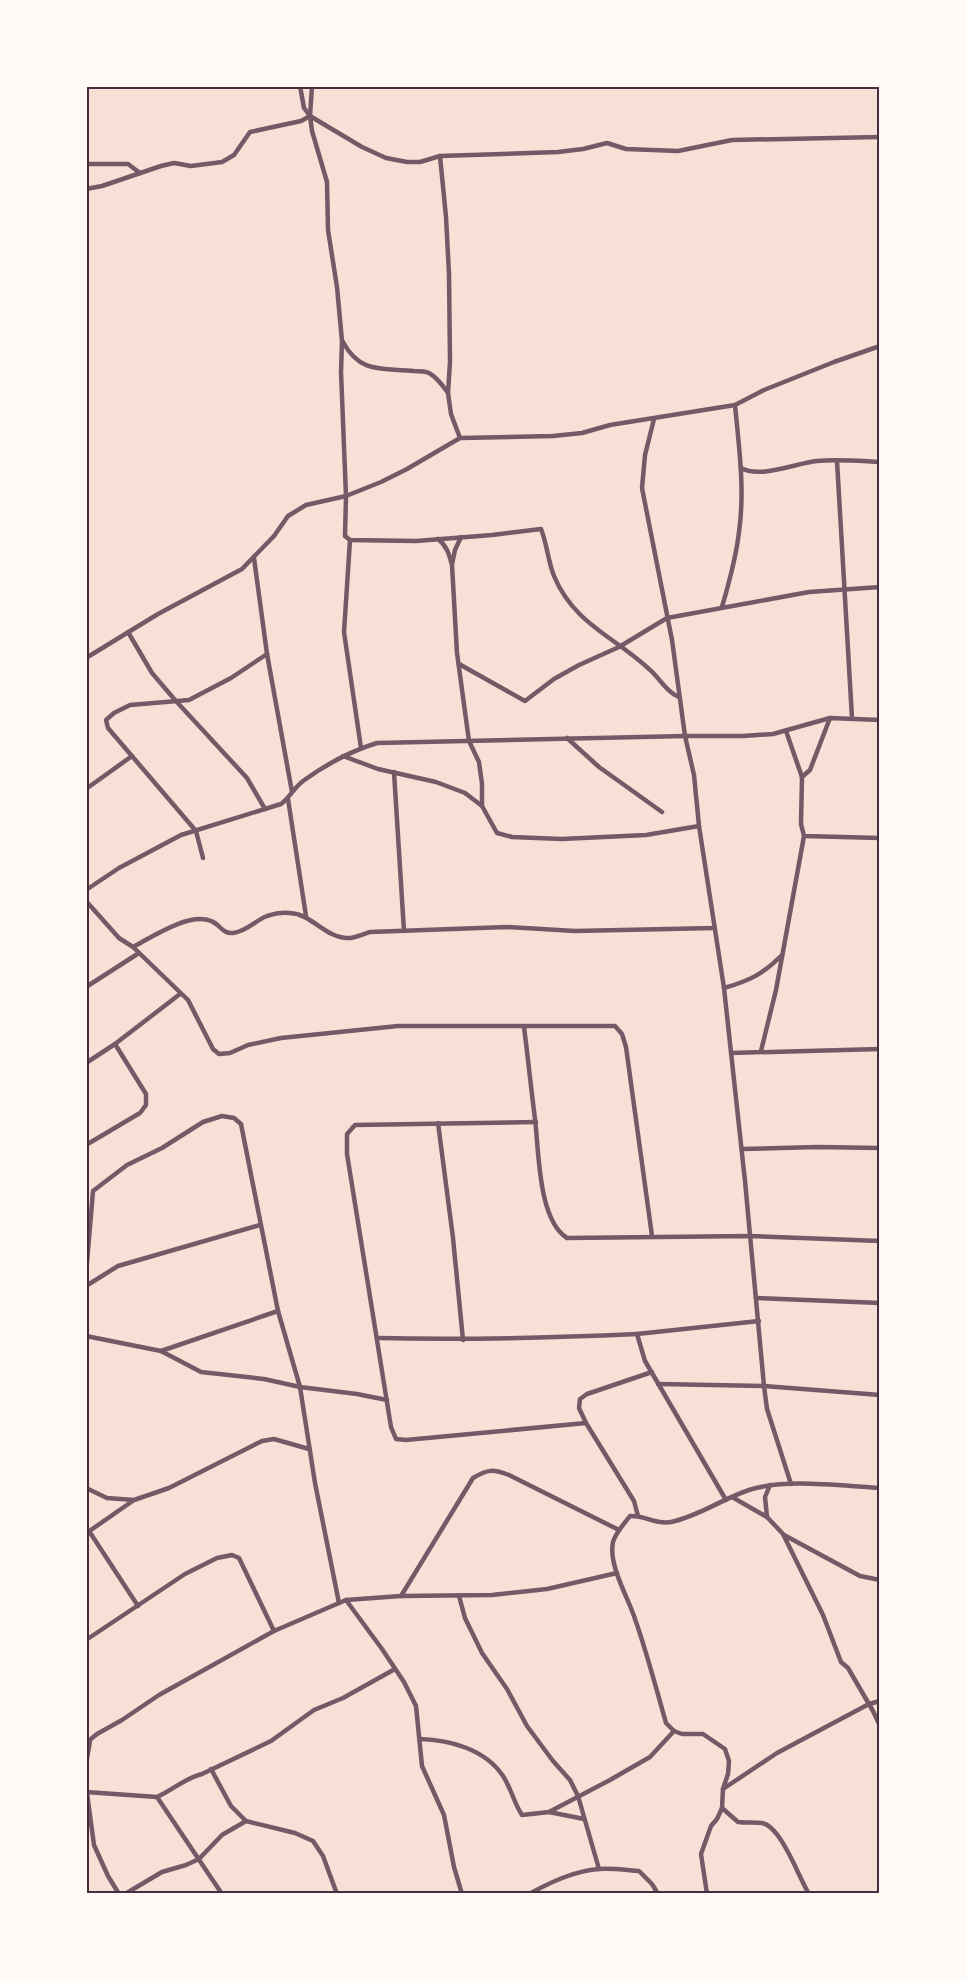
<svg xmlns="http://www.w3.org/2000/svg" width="966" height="1980" viewBox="0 0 966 1980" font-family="Quicksand,sans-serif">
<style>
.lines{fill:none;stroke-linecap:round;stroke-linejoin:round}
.minor{stroke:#755966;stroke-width:4.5}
.neatline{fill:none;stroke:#4a2c40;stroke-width:2}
</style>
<rect width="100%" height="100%" fill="#f7e1d7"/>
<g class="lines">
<g class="minor">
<polyline points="300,86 304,108 310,116 362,147 386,158 407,162 420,162 440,156 558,152 583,149 607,143 626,149 678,151 732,140 880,137"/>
<path d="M 312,86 L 310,116 L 312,131 L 327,182 L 328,230 L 337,287 L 342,341 L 341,372 L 346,496 L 345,536 L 350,540 L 416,541 L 492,535 L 541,529 C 547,544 548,561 554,576 C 574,624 615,637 649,669 C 659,677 667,693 679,697"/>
<polyline points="440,156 446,217 449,274 450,362 448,393 451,414 460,438"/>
<polyline points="86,164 128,164 140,173"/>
<polyline points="86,189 102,186 161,166 174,163 191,166 222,162 234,155 250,132 301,121 310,116"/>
<path d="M 343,342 C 360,374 383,368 414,371 C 419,371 425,371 429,373 C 438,378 443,386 448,393"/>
<polyline points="654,419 645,455 642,488 672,640 685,736 694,775 699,826 724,988 745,1181 764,1386 767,1409 791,1484"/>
<polyline points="837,461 852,718"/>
<path d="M 741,468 C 760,479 796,463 817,461 C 838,459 859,461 880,462"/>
<path d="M 438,539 C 447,546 449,554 452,565 L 457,653 L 469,741 L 479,762 L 482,784 L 482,806"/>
<polyline points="350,540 344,632 361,748"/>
<polyline points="254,558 267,654 292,792"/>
<polyline points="452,564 455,550 461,537"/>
<path d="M 722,607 C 729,583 736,558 739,532 C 745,490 739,447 735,405"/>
<polyline points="128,632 152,673 175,700 247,778 265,809"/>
<polyline points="86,658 158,614 242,569 274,536 288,516 306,505 346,496 381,482 407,469 460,438 553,436 582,433 610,425 735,405 764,390 834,362 880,346"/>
<polyline points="459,664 525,701 554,679 579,665 619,647 667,618 809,592 880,587"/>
<polyline points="786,731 802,777 801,824 804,836 880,838"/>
<polyline points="567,738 599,767 662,812"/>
<polyline points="343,756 378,769 436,782 465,793 482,806 497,833 512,837 562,839 646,835 699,826"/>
<polyline points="394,772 404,931"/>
<polyline points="802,777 810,770 830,718"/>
<polyline points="86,789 132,756"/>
<polyline points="288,799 306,916"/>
<polyline points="203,858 196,831 108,728 106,720 114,713 130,705 189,700 231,678 267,654"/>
<path d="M 86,890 L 119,868 L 181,835 L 281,804 C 289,798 294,788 303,781 C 325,765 351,751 377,743 L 685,736 L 743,736 L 773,734 L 830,718 L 880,720"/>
<polyline points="86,901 119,938 133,947 188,1000 213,1049 219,1054 230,1053 248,1045 281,1038 398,1026 615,1026 622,1034 626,1047 652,1236"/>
<path d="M 133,947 C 152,937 189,912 211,921 C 220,924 222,934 233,933 C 246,932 256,920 267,916 C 273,914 283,912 290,913 C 312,914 325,938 348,938 C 355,938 363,934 370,932 L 507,927 L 575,931 L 715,928"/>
<polyline points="86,987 139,953"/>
<path d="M 724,988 C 749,981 763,974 781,956"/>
<path d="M 524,1027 C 528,1058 531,1088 535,1119 C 539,1151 538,1220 567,1238 L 750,1236 L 880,1241"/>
<polyline points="761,1051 776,990 804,836"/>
<polyline points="731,1053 880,1049"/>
<polyline points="86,1063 115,1044 180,994"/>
<polyline points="536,1122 355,1125 347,1134 347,1154 391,1427 396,1439 406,1440 586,1423"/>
<polyline points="438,1123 453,1238 463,1340"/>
<polyline points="86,1145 140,1113 146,1105 146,1094 115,1044"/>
<polyline points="742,1149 817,1147 880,1148"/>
<polyline points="86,1274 93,1191 127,1165 162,1148 203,1122 222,1116 234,1118 241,1124 278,1311 300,1387 315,1483 339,1603"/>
<polyline points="86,1286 118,1266 260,1225"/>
<polyline points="756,1298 880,1303"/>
<polyline points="86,1336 161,1351 201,1372 264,1379 300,1387 357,1394 387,1400"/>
<path d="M 377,1338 C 464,1340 550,1338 637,1334"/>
<polyline points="161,1351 278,1311"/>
<polyline points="658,1384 764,1386 880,1395"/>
<polyline points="86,1488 107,1498 134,1500 169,1488 262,1441 274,1439 309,1449"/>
<polyline points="732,1497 767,1517 783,1534 823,1615 841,1662 848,1668 873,1711 880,1726"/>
<polyline points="726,1500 645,1361 637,1334 759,1321"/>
<polyline points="638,1516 634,1501 586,1423 579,1408 580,1399 587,1394 652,1372"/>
<polyline points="767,1517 765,1497 770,1485"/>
<polyline points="89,1531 138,1606"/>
<polyline points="88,1532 134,1500"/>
<polyline points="784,1535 860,1576 880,1580"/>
<path d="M 401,1596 L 473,1478 C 488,1469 493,1469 509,1475 L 619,1530"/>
<polyline points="459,1596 465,1618 482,1653 507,1689 527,1726 553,1761 570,1780 578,1796 599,1869"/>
<polyline points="346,1600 382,1649 404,1682 416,1706 422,1766 444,1815 454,1867 462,1894"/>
<polyline points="86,1640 185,1574 217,1558 232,1555 239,1558 274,1631"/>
<path d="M 420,1739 C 450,1740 485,1749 503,1776 C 511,1788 514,1803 522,1815 L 549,1812 L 610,1780 L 650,1757 L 674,1731"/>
<polyline points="86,1743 97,1734 122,1720 159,1695 274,1631 346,1600 401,1596 492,1595 547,1589 617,1573"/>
<polyline points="86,1764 90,1741"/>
<polyline points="211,1769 231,1806 246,1821 295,1833 313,1841 323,1856 337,1894"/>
<polyline points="86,1786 94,1845 108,1876 119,1894"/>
<polyline points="723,1789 777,1753 869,1704 880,1701"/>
<path d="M 86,1792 L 157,1797 C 173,1790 185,1778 202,1774 L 271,1741 L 314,1710 L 343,1698 L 395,1669"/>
<polyline points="157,1797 222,1894"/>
<path d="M 722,1808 L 738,1822 C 746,1823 754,1822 762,1823 C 781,1826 799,1878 809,1894"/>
<polyline points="549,1812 584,1819"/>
<polyline points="125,1894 162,1872 186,1865 199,1859 222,1835 246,1821"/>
<path d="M 529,1894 C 551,1882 574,1871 599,1869 C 612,1868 626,1870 639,1871 L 652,1884 L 658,1894"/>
<path d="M 707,1894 L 701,1854 L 711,1826 L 717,1819 L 722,1808 L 723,1789 L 728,1774 L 729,1761 L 725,1749 L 703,1734 L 682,1734 L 674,1731 L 666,1723 C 656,1688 647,1653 635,1619 C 628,1597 608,1565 613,1542 C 616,1532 624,1524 630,1516 C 645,1515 656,1525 671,1522 C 699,1516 722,1499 749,1490 C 786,1478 841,1486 880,1488"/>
</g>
</g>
<rect width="966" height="1980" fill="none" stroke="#fffaf5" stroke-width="175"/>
<rect x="88" y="88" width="790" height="1804" class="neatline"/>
</svg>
